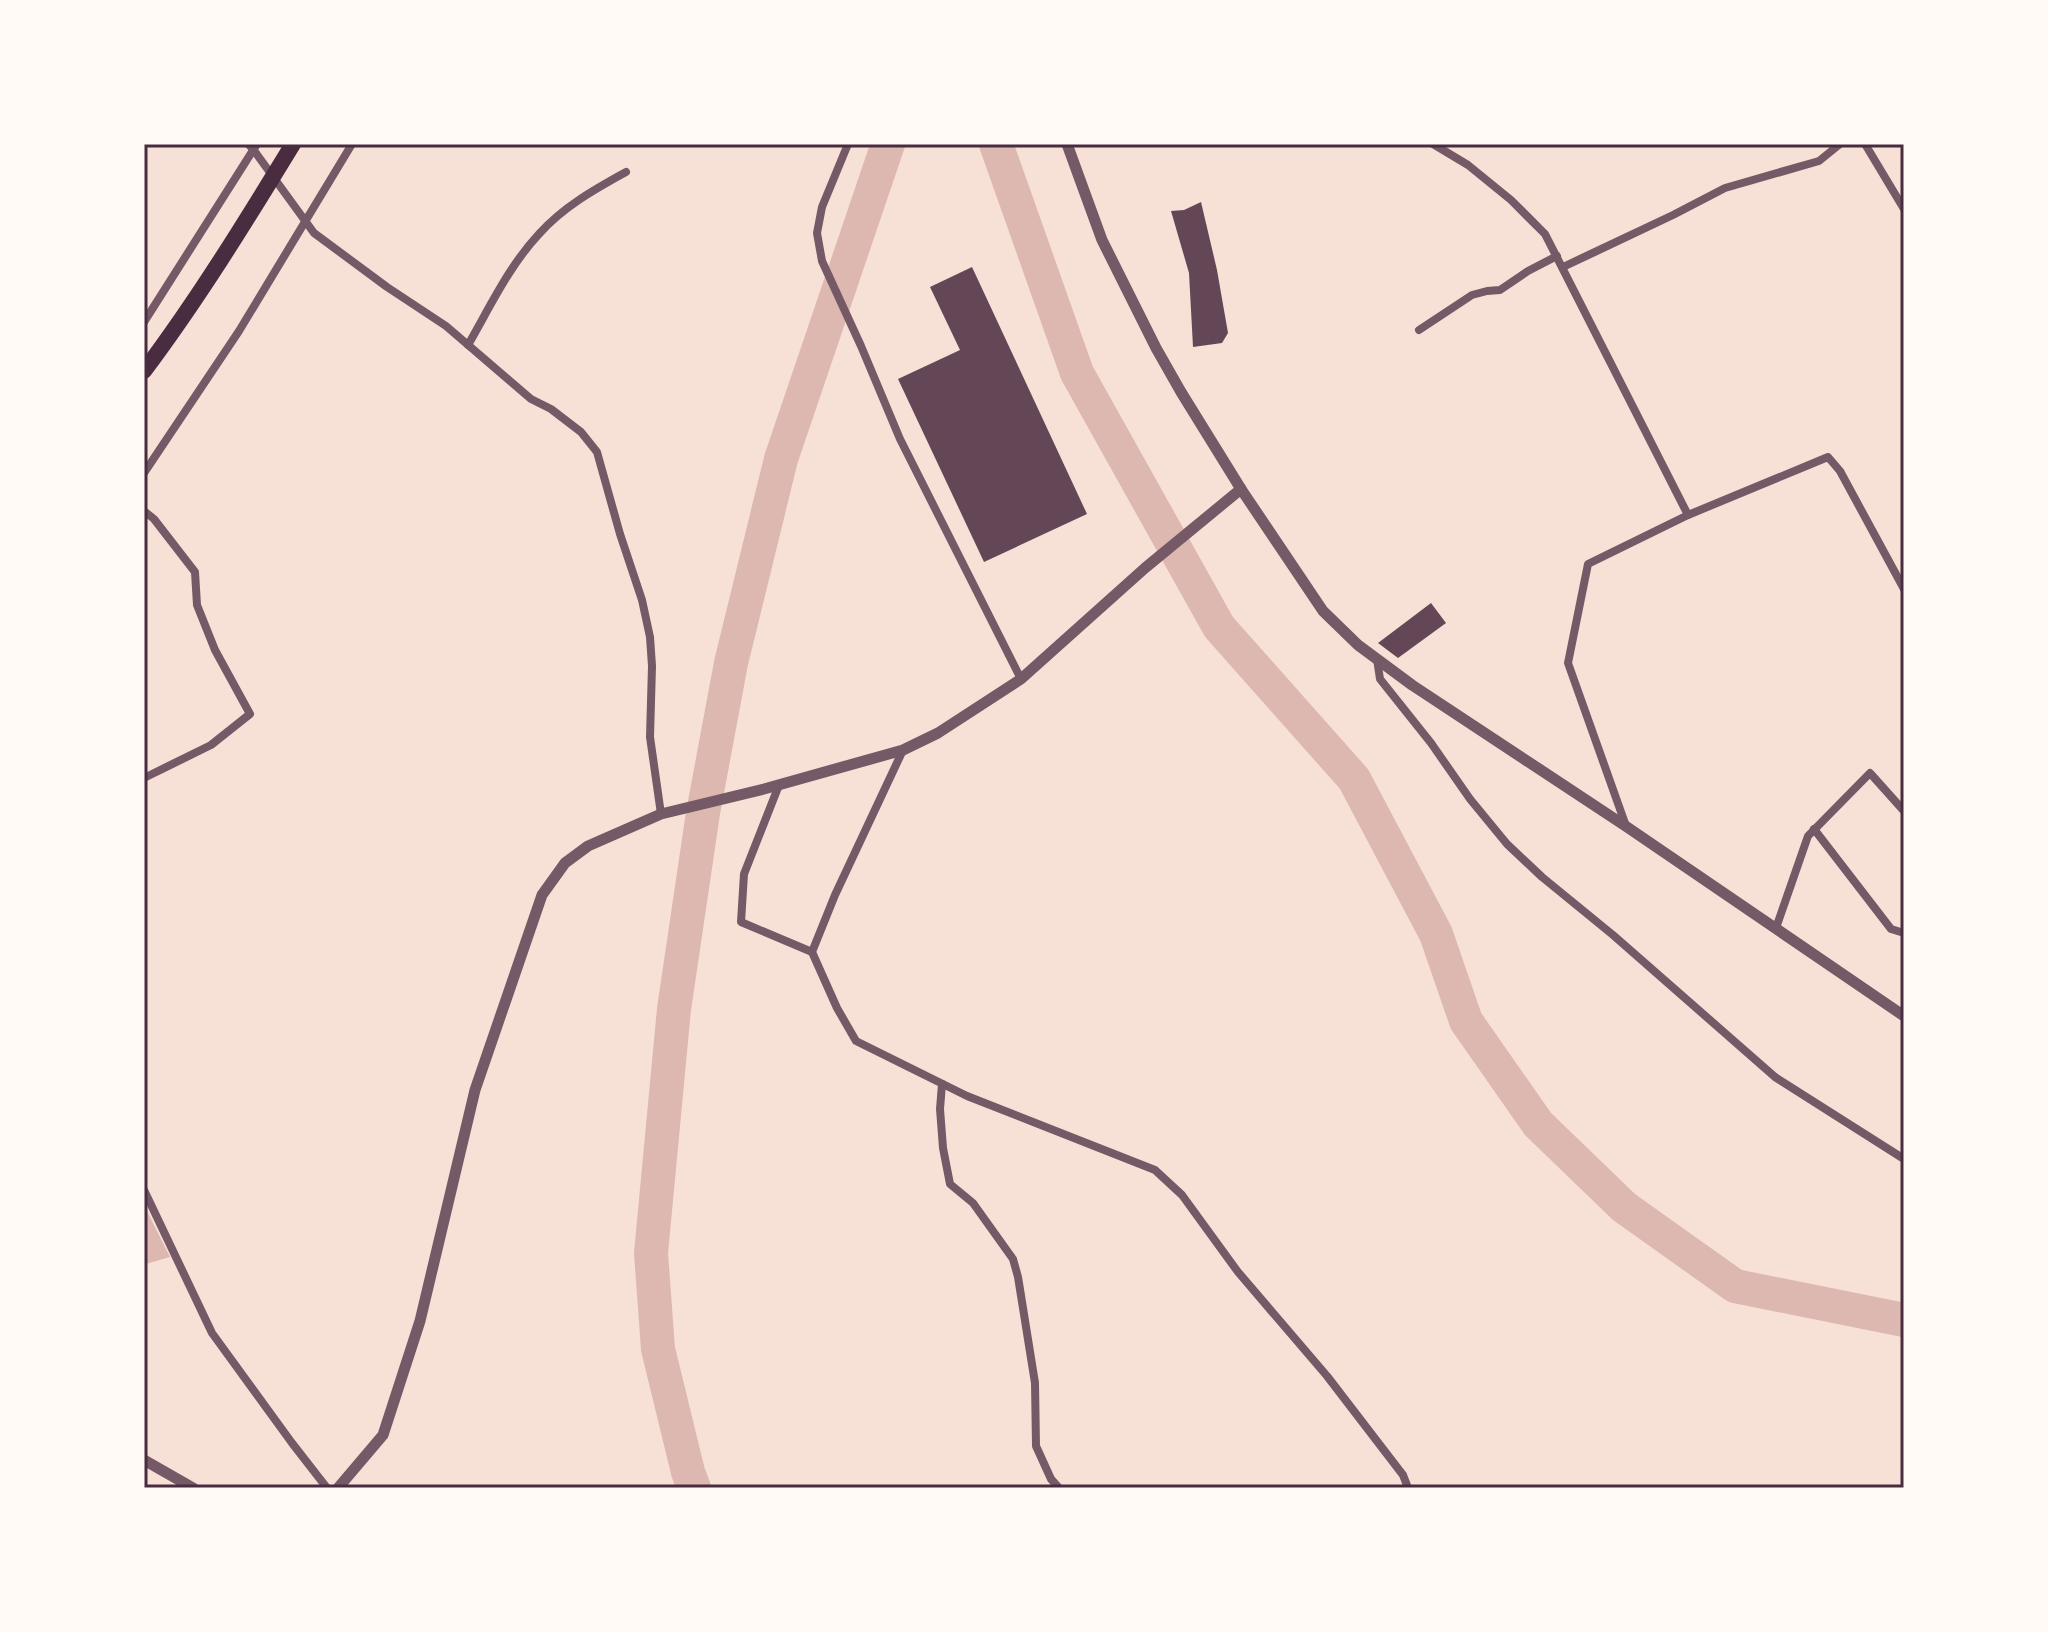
<svg xmlns="http://www.w3.org/2000/svg" width="2048" height="1632" viewBox="0 0 2048 1632" font-family="'IBM Plex Sans',sans-serif">
<style>
.water{fill:#dcb8b0}
.lines{fill:none;stroke-linecap:round;stroke-linejoin:round}
.river{stroke:#dcb8b0;stroke-width:34}
.building{fill:#644757}
.minor{stroke:#755966;stroke-width:8}
.tertiary{stroke:#755966;stroke-width:11}
.motorway{stroke:#4a2c40;stroke-width:16}
.neatline{fill:none;stroke:#4a2c40;stroke-width:3}
</style>
<rect width="100%" height="100%" fill="#f7e1d7"/>
<polygon class="water" points="144,1205 170,1257 146,1264 144,1263"/>
<g class="lines">
<g class="river">
<polyline points="996,144 1077,373 1219,627 1354,779 1436,934 1466,1021 1538,1124 1624,1207 1735,1286 1904,1320"/>
<polyline points="694,1488 688,1472 658,1349 651,1253 674,1009 703,813 731,663 781,459 888,144"/>
</g>
</g>
<g class="building">
<polygon points="1201,202 1217,270 1228,333 1222,343 1193,347 1189,273 1171,211 1184,210"/>
<polygon points="972,267 1087,514 984,562 898,379 960,350 930,287"/>
<polygon points="1431,603 1446,623 1398,658 1378,643"/>
</g>
<g class="lines">
<g class="minor">
<polyline points="248,144 253,149 314,233 387,287 446,326 531,399 551,409 581,432 597,452 620,534 642,600 650,637 652,666 650,737 661,814"/>
<polyline points="848,144 822,207 817,233 822,261 861,346 900,439 1021,679"/>
<polyline points="1433,144 1468,165 1511,200 1545,234 1688,515"/>
<polyline points="1865,144 1904,209"/>
<polyline points="1563,267 1673,215 1725,188 1819,161 1840,144"/>
<polyline points="144,322 257,144"/>
<polyline points="1419,330 1472,295 1487,291 1500,290 1528,271 1557,256"/>
<path d="M 468,345 C 490,307 509,266 539,234 C 563,207 595,189 626,172"/>
<polyline points="144,473 239,331 352,144"/>
<polyline points="144,511 154,519 195,572 197,605 215,650 250,714 211,745 144,778"/>
<polyline points="1377,659 1380,679 1431,743 1470,799 1507,844 1542,877 1613,935 1775,1077 1904,1159"/>
<polyline points="903,750 835,895 812,952 837,1008 856,1041 967,1096 1155,1170 1182,1195 1238,1272 1327,1376 1403,1475 1408,1488"/>
<polyline points="779,785 744,874 741,922 812,952"/>
<polyline points="1626,826 1568,663 1588,564 1688,515 1828,457 1840,471 1904,589"/>
<polyline points="1814,829 1891,929 1904,933"/>
<polyline points="1776,928 1808,836 1870,773 1904,811"/>
<polyline points="942,1084 940,1109 943,1148 950,1184 973,1203 1013,1259 1018,1277 1035,1383 1036,1446 1051,1479 1059,1488"/>
<polyline points="144,1190 212,1333 292,1443 327,1488"/>
</g>
<g class="tertiary">
<polyline points="1067,144 1102,240 1156,348 1181,392 1241,489 1323,611 1358,645 1412,685 1627,827 1904,1016"/>
<polyline points="144,1460 193,1488"/>
<polyline points="338,1488 383,1435 420,1321 475,1090 542,895 565,863 588,846 661,814 764,789 903,750 938,733 1021,679 1145,568 1241,489"/>
</g>
<path class="motorway" d="M 144,371 C 198,299 246,221 293,144"/>
</g>
<rect width="2048" height="1632" fill="none" stroke="#fffaf5" stroke-width="292"/>
<rect x="146" y="146" width="1756" height="1340" class="neatline"/>
</svg>
